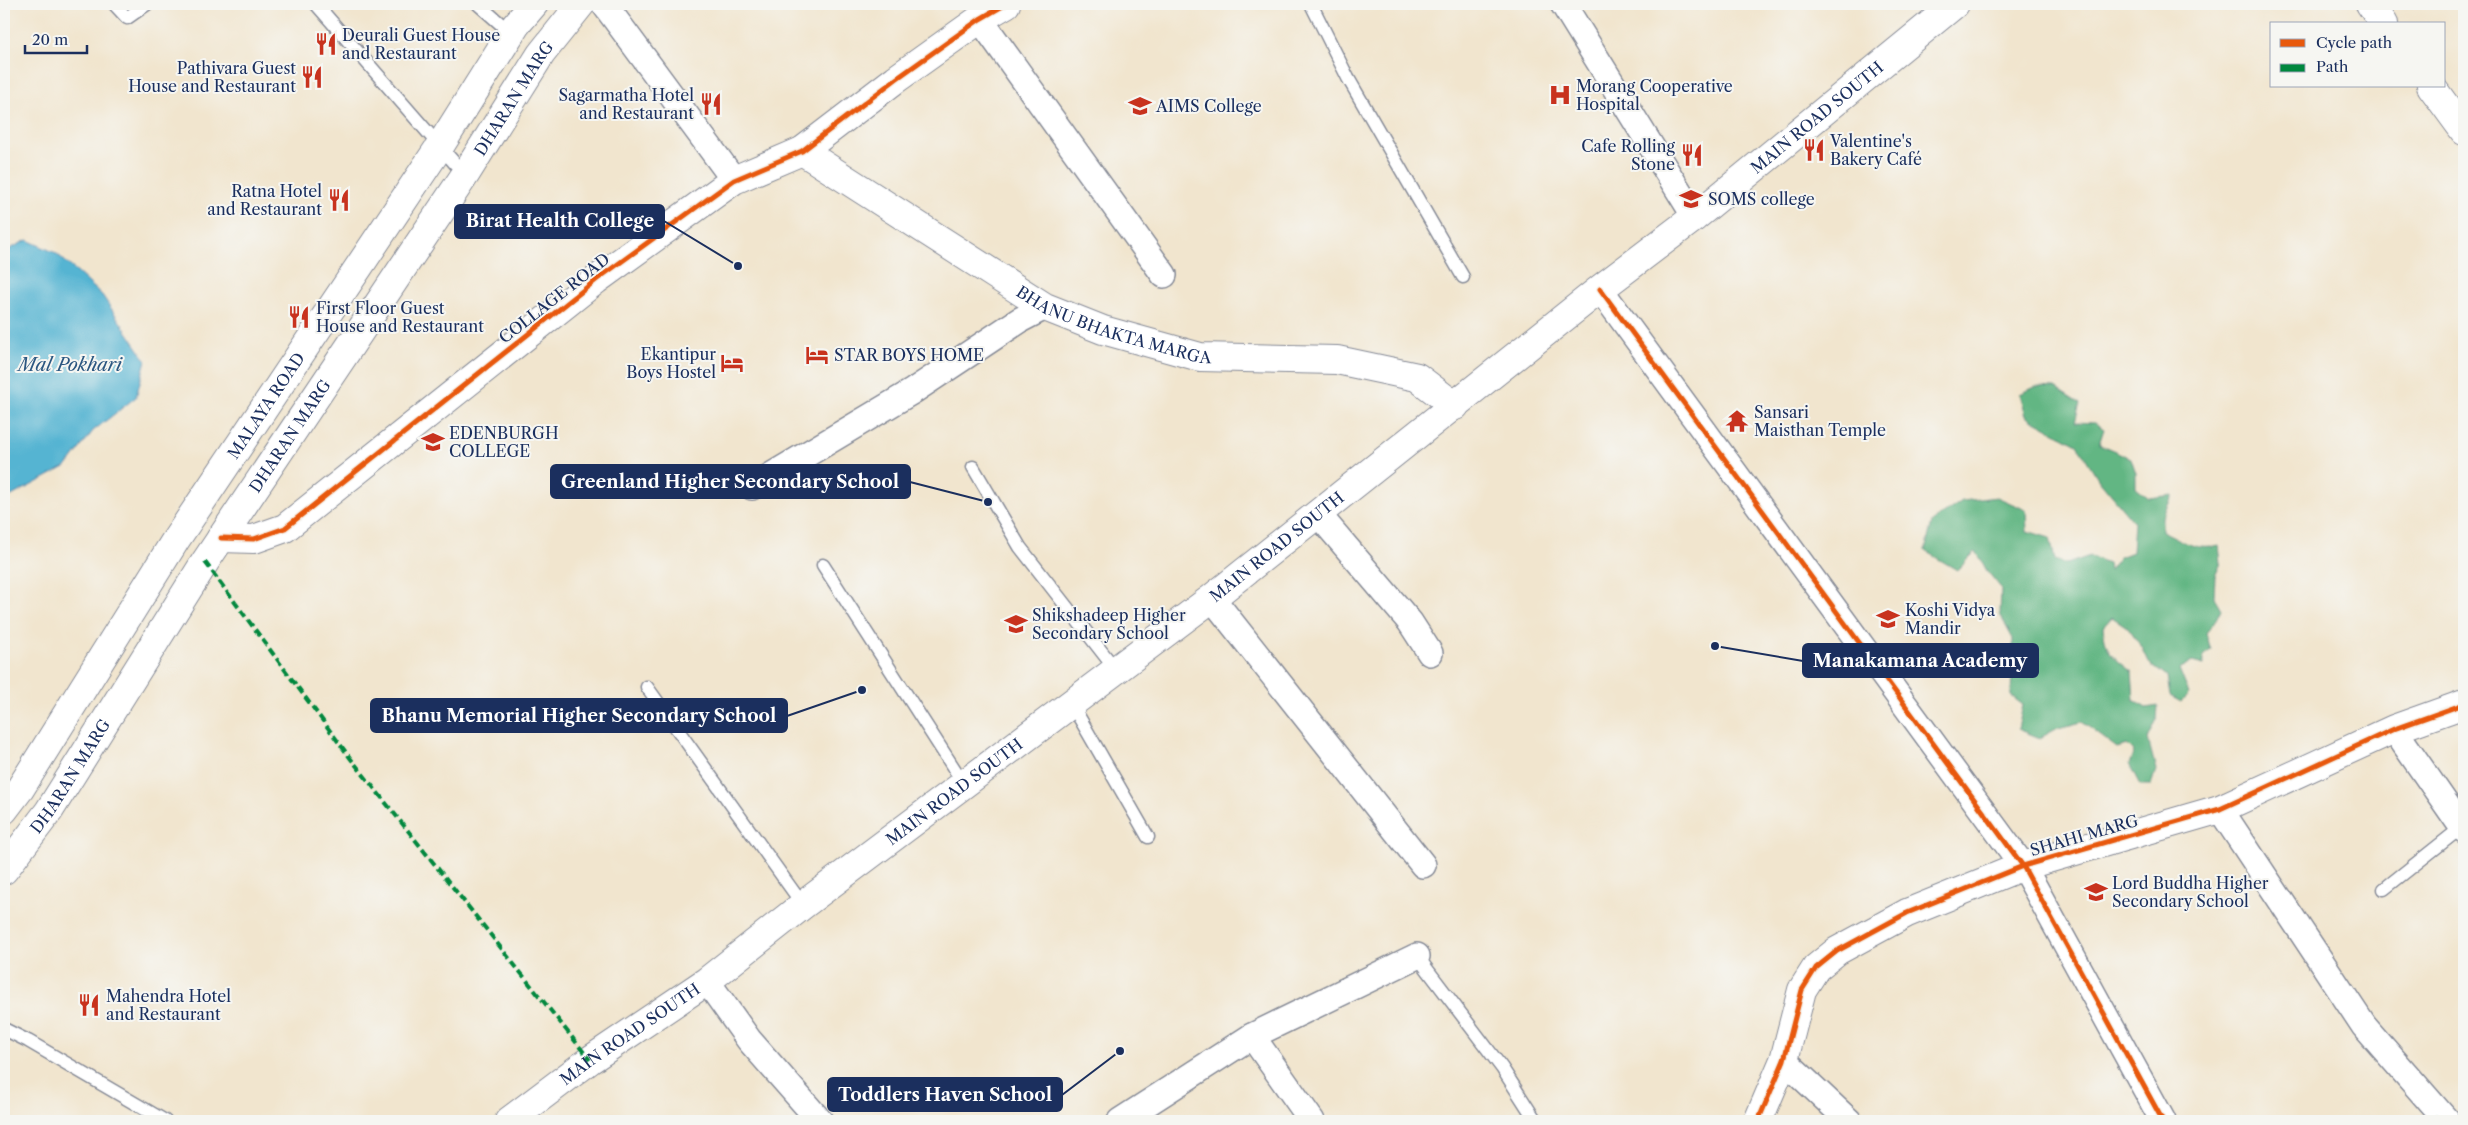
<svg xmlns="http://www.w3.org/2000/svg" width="2468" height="1125" viewBox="0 0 2468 1125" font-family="'Libre Caslon Text',serif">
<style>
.forest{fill:#62b683;stroke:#3e7270}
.water{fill:#54b4d2;stroke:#387298}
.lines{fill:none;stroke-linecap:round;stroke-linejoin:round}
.lane-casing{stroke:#868a96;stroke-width:15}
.street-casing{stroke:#868a96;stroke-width:28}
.secondary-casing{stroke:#868a96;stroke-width:30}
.primary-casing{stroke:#868a96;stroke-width:30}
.lane{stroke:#fff;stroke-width:12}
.street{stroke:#fff;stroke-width:25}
.secondary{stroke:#fff;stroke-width:28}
.primary{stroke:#fff;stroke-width:28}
.quiet{stroke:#00873e;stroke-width:4;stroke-dasharray:8 4;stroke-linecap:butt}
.cycleway-casing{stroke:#f6f6f2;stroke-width:8}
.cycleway{stroke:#e8590c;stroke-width:5}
.labels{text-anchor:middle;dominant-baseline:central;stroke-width:4;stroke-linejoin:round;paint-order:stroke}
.poi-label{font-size:16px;fill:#1b2f5e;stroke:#f6f6f2;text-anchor:start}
.street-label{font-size:16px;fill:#1b2f5e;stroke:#f6f6f2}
.water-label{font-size:18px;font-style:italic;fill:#2c5781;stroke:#f6f6f2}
.leader{fill:none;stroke:#1b2f5e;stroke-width:2}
.callout-dot{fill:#1b2f5e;stroke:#f6f6f2;stroke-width:2}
.callout{fill:#1b2f5e;stroke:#1b2f5e;stroke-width:2}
.callout-label{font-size:18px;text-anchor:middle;font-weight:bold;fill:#fff}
</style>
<rect width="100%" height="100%" fill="#f6f6f2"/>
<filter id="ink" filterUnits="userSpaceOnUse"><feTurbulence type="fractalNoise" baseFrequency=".02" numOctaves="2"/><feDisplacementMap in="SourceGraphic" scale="10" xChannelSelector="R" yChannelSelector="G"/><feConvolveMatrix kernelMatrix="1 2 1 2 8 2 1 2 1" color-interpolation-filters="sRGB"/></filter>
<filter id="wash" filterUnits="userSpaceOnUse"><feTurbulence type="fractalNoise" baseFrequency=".0096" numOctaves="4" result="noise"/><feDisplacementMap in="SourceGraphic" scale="20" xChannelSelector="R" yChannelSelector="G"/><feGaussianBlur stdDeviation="1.12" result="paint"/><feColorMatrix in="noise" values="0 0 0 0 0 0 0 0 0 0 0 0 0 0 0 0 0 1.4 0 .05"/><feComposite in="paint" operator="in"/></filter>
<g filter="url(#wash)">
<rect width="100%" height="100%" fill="#f1e5ce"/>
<path class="forest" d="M 2035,387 L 2055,388 L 2080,404 L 2075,422 L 2095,423 L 2104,429 L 2099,444 L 2131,458 L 2136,473 L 2136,488 L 2149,498 L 2173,495 L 2162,517 L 2162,531 C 2185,541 2192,551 2219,546 L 2221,563 L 2215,576 L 2214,597 L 2221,609 L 2214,623 L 2206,633 L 2211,650 L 2203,656 L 2204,665 L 2192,662 L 2179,669 L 2189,694 L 2181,702 L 2170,696 L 2167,677 L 2150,664 L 2143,649 L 2127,627 L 2112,617 L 2103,627 C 2106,653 2112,656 2132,672 L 2134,700 L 2146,708 L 2158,706 L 2157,719 L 2148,739 L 2156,770 L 2151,785 L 2140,785 L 2129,764 L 2134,752 L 2127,745 L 2117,748 L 2082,722 L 2058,728 L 2040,738 L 2018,729 L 2023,705 L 2011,696 L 2013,639 L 2000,615 L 2001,588 L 1987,571 L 1976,551 L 1957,570 L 1925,551 L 1932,522 L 1962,501 L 1997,497 L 2026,510 L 2027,531 L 2050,538 L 2055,560 L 2067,564 L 2090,556 L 2108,563 L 2109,570 L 2119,557 L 2132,552 L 2134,522 L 2099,480 L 2077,444 L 2026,416 L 2020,394 Z"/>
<polygon class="water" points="27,240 56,253 102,295 146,360 136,397 93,431 67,466 4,500 4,252"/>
</g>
<g filter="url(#ink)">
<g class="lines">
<defs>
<g id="lane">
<polyline points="114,4 127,18 147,4"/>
<polyline points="316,4 465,175"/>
<polyline points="478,4 511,33"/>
<polyline points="1311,4 1348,78 1463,277"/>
<polyline points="973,467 1020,547 1116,670"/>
<polyline points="823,565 964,784"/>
<polyline points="647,687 803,905"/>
<polyline points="1071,703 1148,837"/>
<polyline points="2384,889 2462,827"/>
<polyline points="1417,956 1502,1068 1536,1121"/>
<polyline points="4,1029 28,1041 165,1121"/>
</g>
<g id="street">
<polyline points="604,4 734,180"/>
<polyline points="1563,4 1695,217"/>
<polyline points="980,19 1164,275"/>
<polyline points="1600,289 2023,866 2163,1121"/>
<polyline points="752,487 913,391 1020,320 1045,307"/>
<polyline points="1318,514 1410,622 1430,653"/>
<polyline points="1212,598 1423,865"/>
<polyline points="2394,729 2464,830"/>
<polyline points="2220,809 2364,1026 2447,1121"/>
<polyline points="707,981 749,1040 820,1121"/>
<polyline points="1252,1036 1417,956"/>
<polyline points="1784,1060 1849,1121"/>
<polyline points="1120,1121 1252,1036 1312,1121"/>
</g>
<g id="secondary">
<polyline points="2370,4 2384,24"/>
<polyline points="2431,86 2464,131"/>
<path id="s1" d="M 802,151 L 1045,307 L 1103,330 L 1200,357 L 1337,360 L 1417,377 L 1455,406"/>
<polyline points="221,538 254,539 285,528 596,280 734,180 802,151 896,79 980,19 1006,4"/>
<polyline points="1758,1121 1784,1060 1802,990 1816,968 1837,951 1907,913 2023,866 2220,809 2394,729 2464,704"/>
</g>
<g id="primary">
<path id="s2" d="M 4,810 L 20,789 L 175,541 L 440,146 L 516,25 L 534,4"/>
<path id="s3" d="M 4,870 L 49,811 L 205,562 L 465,175 L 541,54 L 581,4"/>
<path id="s4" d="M 509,1121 L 590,1060 L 707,981 L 803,905 L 1212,598 L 1600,289 L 1695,217 L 1955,4"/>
</g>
</defs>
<use href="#lane" class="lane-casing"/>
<use href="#street" class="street-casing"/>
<use href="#secondary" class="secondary-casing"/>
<use href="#primary" class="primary-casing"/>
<use href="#lane" class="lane"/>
<use href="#street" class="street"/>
<use href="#secondary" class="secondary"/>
<use href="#primary" class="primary"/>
<g class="quiet">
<polyline points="205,562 351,759 590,1060"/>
<polyline points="2431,1121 2440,1114"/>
</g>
<defs>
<g id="cycleway">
<polyline points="1600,289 2023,866 2163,1121"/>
<polyline points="221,538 254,539 285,528 596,280 734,180 802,151 896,79 980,19 1006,4"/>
<polyline points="1758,1121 1784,1060 1802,990 1816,968 1837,951 1907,913 2023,866 2220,809 2394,729 2464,704"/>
</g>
</defs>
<use href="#cycleway" class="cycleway-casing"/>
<use href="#cycleway" class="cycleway"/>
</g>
</g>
<defs>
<symbol id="restaurant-bare" viewBox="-9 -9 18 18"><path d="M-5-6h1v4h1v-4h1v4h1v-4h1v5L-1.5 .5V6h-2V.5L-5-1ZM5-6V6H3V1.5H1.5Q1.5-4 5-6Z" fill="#c8321e" stroke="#f6f6f2" stroke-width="2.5" paint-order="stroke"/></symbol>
<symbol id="hospital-bare" viewBox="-9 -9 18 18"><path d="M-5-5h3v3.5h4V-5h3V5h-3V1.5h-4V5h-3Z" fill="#c8321e" stroke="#f6f6f2" stroke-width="2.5" paint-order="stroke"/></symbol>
<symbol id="school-bare" viewBox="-9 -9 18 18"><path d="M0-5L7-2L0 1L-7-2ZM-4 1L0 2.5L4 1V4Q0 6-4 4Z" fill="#c8321e" stroke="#f6f6f2" stroke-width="2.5" paint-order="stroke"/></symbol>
<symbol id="hotel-bare" viewBox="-9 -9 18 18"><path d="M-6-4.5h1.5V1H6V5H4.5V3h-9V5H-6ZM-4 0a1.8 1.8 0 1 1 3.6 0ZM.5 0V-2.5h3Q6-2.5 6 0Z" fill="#c8321e" stroke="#f6f6f2" stroke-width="2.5" paint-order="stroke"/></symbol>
<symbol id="temple-bare" viewBox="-9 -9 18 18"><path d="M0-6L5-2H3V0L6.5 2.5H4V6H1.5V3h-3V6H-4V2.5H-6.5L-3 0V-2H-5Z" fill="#c8321e" stroke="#f6f6f2" stroke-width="2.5" paint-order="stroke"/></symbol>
<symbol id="university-bare" viewBox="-9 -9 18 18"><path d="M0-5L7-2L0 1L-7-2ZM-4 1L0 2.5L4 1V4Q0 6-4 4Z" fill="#c8321e" stroke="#f6f6f2" stroke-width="2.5" paint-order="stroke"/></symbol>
</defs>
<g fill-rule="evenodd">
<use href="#restaurant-bare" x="310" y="28" width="32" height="32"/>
<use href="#restaurant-bare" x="296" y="61" width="32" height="32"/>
<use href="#hospital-bare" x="1544" y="79" width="32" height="32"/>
<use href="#restaurant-bare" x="695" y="88" width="32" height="32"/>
<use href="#school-bare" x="1124" y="90" width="32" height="32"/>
<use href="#restaurant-bare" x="1798" y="134" width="32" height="32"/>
<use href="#restaurant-bare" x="1676" y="139" width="32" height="32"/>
<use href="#school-bare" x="1675" y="183" width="32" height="32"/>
<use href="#restaurant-bare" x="323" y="184" width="32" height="32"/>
<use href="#restaurant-bare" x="283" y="301" width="32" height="32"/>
<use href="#hotel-bare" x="801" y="339" width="32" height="32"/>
<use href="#hotel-bare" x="716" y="347" width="32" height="32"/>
<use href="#temple-bare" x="1721" y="405" width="32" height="32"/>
<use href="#university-bare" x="417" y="426" width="32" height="32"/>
<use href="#school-bare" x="1872" y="603" width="32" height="32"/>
<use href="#school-bare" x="1000" y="608" width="32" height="32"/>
<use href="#school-bare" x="2080" y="876" width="32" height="32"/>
<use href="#restaurant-bare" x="73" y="989" width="32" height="32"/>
</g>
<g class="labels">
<g class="poi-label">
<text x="342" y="35">Deurali Guest House<tspan x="342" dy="18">and Restaurant</tspan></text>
<text x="296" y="68" text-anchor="end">Pathivara Guest<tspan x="296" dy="18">House and Restaurant</tspan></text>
<text x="1576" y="86">Morang Cooperative<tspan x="1576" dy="18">Hospital</tspan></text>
<text x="694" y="95" text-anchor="end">Sagarmatha Hotel<tspan x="694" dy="18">and Restaurant</tspan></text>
<text x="1156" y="106">AIMS College</text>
<text x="1830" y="141">Valentine's<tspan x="1830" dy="18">Bakery Café</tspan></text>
<text x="1675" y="146" text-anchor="end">Cafe Rolling<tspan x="1675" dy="18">Stone</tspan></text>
<text x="322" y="191" text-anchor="end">Ratna Hotel<tspan x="322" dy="18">and Restaurant</tspan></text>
<text x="1708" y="199">SOMS college</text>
<text x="316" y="308">First Floor Guest<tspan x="316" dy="18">House and Restaurant</tspan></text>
<text x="716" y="354" text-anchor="end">Ekantipur<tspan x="716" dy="18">Boys Hostel</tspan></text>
<text x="834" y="355">STAR BOYS HOME</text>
<text x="1754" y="412">Sansari<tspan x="1754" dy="18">Maisthan Temple</tspan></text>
<text x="449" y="433">EDENBURGH<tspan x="449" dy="18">COLLEGE</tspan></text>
<text x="1905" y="610">Koshi Vidya<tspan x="1905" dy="18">Mandir</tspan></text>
<text x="1032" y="615">Shikshadeep Higher<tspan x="1032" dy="18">Secondary School</tspan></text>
<text x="2112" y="883">Lord Buddha Higher<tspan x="2112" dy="18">Secondary School</tspan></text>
<text x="106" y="996">Mahendra Hotel<tspan x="106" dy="18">and Restaurant</tspan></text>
</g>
<g class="street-label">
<text stroke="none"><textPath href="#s3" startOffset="925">DHARAN MARG</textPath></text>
<text stroke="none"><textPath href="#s4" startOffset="1649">MAIN ROAD SOUTH</textPath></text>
<text transform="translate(554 298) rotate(-38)">COLLAGE ROAD</text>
<text stroke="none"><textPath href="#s1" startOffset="360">BHANU BHAKTA MARGA</textPath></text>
<text stroke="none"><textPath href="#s2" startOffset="482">MALAYA ROAD</textPath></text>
<text stroke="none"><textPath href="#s3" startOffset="520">DHARAN MARG</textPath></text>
<text stroke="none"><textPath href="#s4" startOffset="959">MAIN ROAD SOUTH</textPath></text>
<text stroke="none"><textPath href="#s3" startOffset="115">DHARAN MARG</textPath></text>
<text stroke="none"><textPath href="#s4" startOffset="554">MAIN ROAD SOUTH</textPath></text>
<text transform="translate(2084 835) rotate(-16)">SHAHI MARG</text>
<text stroke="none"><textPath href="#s4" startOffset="149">MAIN ROAD SOUTH</textPath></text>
</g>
<g class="water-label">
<text x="70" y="365">Mal Pokhari</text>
</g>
</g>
<path class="leader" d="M738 266L664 221M988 502L910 482M1715 646L1803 661M862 690L787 716M1120 1051L1062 1095"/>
<g class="callout-dot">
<circle cx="738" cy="266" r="5"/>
<circle cx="988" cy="502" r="5"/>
<circle cx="1715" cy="646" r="5"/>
<circle cx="862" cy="690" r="5"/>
<circle cx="1120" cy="1051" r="5"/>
</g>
<g class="callout">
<rect x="455" y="205" width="209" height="33" rx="5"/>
<rect x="551" y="465" width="359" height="33" rx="5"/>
<rect x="1803" y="644" width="235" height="33" rx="5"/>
<rect x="371" y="699" width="416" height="33" rx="5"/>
<rect x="828" y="1078" width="234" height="33" rx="5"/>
</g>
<g class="callout-label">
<text x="560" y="227">Birat Health College</text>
<text x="730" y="488">Greenland Higher Secondary School</text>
<text x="1920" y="667">Manakamana Academy</text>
<text x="579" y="722">Bhanu Memorial Higher Secondary School</text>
<text x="945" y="1101">Toddlers Haven School</text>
</g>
<rect width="2468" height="1125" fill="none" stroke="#f6f6f2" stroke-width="20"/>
<rect x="2270" y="22" width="175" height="65" fill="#f6f6f2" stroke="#9ea6b7"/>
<rect x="2280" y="39" width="25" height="8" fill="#e8590c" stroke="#9ea6b7"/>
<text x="2316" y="48" font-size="15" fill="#1b2f5e">Cycle path</text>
<rect x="2280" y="64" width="25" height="8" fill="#00873e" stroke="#9ea6b7"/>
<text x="2316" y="72" font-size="15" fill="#1b2f5e">Path</text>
<path d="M25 45v8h62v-8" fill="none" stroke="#1b2f5e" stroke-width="2.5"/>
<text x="32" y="45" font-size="15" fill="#1b2f5e" stroke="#f6f6f2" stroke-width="4" paint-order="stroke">20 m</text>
</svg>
